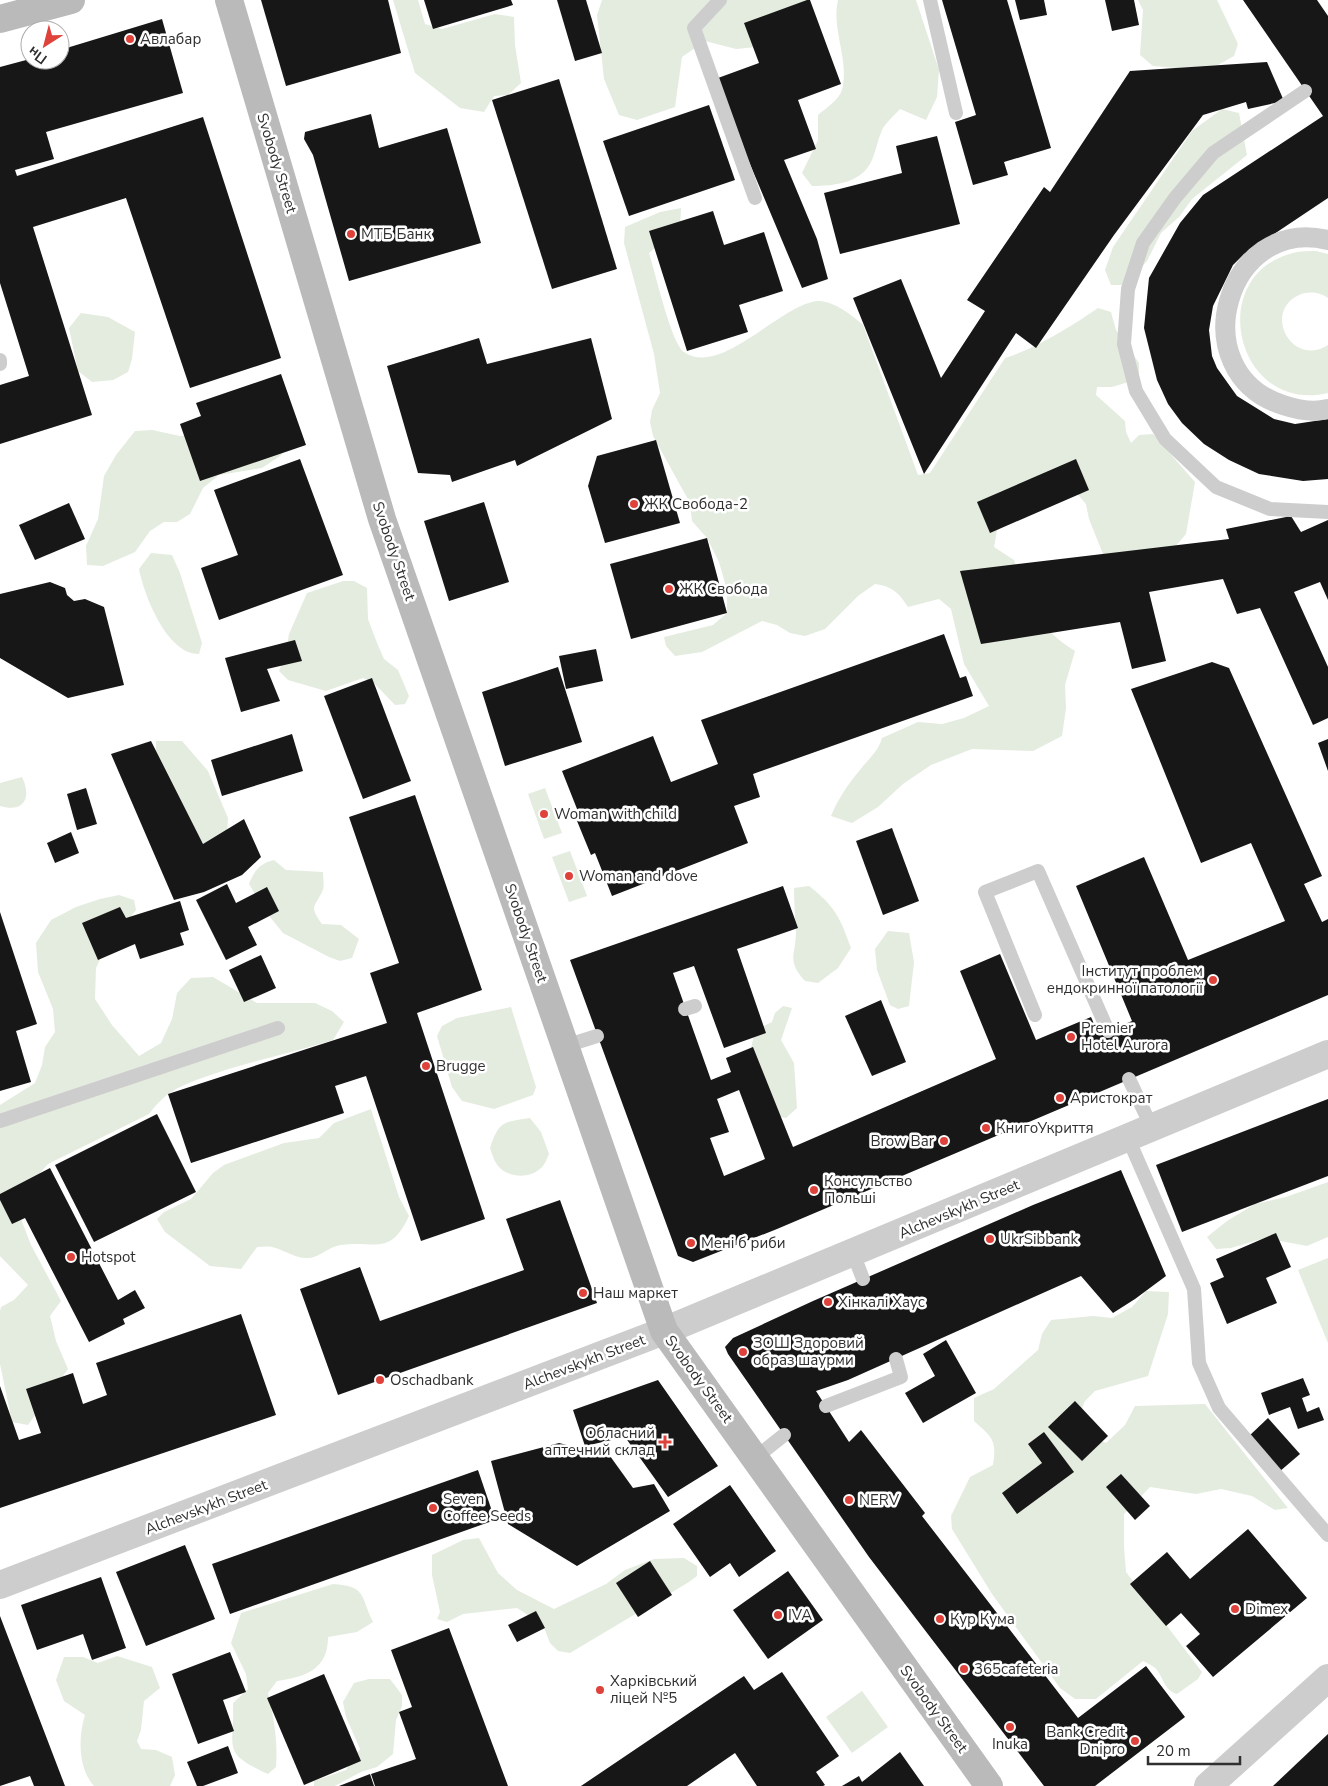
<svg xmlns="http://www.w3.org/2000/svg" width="1328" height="1786" viewBox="0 0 1328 1786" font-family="'Nunito Sans',sans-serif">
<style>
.green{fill:#e4ecdf}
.building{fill:#171717;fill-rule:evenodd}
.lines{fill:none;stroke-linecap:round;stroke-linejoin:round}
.service{stroke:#cdcdcd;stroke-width:14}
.pedestrian{stroke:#cdcdcd;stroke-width:20}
.tertiary{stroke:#cdcdcd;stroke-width:28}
.secondary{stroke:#bababa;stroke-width:28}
.poi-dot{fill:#de423b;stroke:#fff;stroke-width:2}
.labels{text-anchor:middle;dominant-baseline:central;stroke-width:5;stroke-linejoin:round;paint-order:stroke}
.poi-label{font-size:15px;fill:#303030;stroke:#fff;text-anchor:start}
.street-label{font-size:15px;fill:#303030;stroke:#fff}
</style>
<rect width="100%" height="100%" fill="#fff"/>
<g class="green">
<polygon points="393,0 418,0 425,24 442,29 495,14 514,17 515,45 521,83 508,95 494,96 484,112 460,108 415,73"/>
<polygon points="602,0 806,0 805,12 766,46 736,49 705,41 682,57 675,107 637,120 619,115 604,79 597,15"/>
<path d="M 838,0 L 916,0 L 939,70 L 937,97 L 926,120 L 900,109 C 894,116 886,122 882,130 C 878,139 876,150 872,160 C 862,183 835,186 812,186 L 802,173 L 818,140 L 818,115 C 825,109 839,100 842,90 C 850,61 831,29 838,0 Z"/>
<polygon points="1138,0 1217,0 1238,44 1234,56 1218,65 1177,68 1153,66 1140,55 1143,10"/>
<polygon points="1222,109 1239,113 1247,155 1192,199 1179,217 1161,233 1147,261 1125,285 1111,285 1105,270 1113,247 1192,131"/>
<path d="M 681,208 L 680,227 L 649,253 C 655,271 671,343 684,352 C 720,378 780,305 817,301 C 833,300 852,315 863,325 L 918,475 L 930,473 L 1005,358 C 1035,349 1072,326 1098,308 L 1111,312 L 1116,330 L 1139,363 L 1139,379 L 1112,387 L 1097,387 L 1096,395 L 1125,421 L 1126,432 L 1131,443 L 1139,435 L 1153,434 L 1195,482 L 1186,534 L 1175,547 L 1105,559 L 1089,519 L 1086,504 L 1072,488 L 997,530 L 994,547 L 1014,560 C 1028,600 1037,628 1075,651 L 1065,685 L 1066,708 L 1062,736 L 1033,751 L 972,749 L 931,765 L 903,784 L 878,807 L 852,823 L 831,816 C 838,799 848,784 860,770 C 869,758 878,752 882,738 L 918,722 L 942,724 L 964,718 L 989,706 L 964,664 L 951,609 L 939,599 L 908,607 C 899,593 892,586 875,584 L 858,596 L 825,629 L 805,636 L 790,633 L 777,625 L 762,621 L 702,652 L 675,656 L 666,646 L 664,637 L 713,625 L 727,613 L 727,590 L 719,562 L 707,538 L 692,521 L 690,503 L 653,436 L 650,422 L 652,410 L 660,393 L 654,354 L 624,243 L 625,227 L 660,212 Z"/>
<path d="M 1316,251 L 1328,254 L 1328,298 C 1319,292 1309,291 1299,295 C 1262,312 1292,368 1328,345 L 1328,393 C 1237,415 1203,276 1293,253 C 1301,251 1309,251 1316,251 Z"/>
<polygon points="81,313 108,317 135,332 132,359 128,372 113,380 92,382 78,371 69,328"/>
<polygon points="152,430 180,436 198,434 292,442 280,456 262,468 219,475 203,488 190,514 177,522 164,522 150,531 135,552 103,566 87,565 86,546 98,519 104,476 116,455 135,431"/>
<path d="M 151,553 L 172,555 L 180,573 L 202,643 L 199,654 C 167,655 144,595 139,569 Z"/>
<polygon points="343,581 354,581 367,588 368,619 377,643 384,659 398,670 409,696 405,704 395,705 374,683 363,678 326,691 288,680 279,671 286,652 289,634 307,593"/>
<polygon points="156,741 182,741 208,771 228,818 227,837 210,854 178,820 156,751"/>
<path d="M 22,777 C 32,798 24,813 0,806 L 0,783 Z"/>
<polygon points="545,788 562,833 544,839 528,794"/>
<polygon points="570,851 587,896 569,902 552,857"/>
<path d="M 274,860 L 286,870 L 323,872 C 323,878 325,887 322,892 C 314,908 309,906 322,924 L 341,925 L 359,939 L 352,958 L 340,961 L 329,957 L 283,933 L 266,912 L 249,884 C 254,871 260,863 274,860 Z"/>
<path d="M 809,886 C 836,907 840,918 851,948 L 838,968 L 818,983 L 805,981 C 786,960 796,955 796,931 C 795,917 794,902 794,888 Z"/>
<path d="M 119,895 L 134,900 L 136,910 L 105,949 L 96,968 L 95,999 L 112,1025 L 139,1056 L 161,1043 L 172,1019 L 177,993 L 191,978 L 213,977 L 257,1003 L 315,1003 L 332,1011 L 344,1022 L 333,1040 C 283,1056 228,1065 180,1087 C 167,1093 157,1103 149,1114 L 48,1164 L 25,1190 L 16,1206 L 31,1245 L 61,1301 L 50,1316 L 56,1341 L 68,1369 L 28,1425 L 12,1422 L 0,1364 L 0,1311 L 1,1307 L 14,1300 L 28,1285 L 0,1256 L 0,1105 L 35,1083 L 42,1065 L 45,1047 L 55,1032 L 53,1009 L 38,972 L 36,943 L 51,920 L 76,907 L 100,899 Z"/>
<polygon points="888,931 909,933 914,962 909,1006 898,1009 890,1005 877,970 875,949"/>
<polygon points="783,1006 792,1008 781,1040 794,1063 797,1108 786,1118 775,1116 749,1058 755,1030 772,1022 775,1013"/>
<polygon points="511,1007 536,1087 533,1095 494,1109 462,1101 452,1087 437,1036 442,1026 457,1018"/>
<path d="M 371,1109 L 399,1197 L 409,1216 C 390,1257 375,1240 341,1245 C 330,1246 320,1257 309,1258 C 295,1259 285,1250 272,1247 C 267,1246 261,1247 257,1247 L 241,1269 L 210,1266 L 165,1232 L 157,1219 L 164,1212 L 191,1199 L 213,1173 L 224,1165 L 284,1143 L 319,1138 L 334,1123 Z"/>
<path d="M 530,1118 L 541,1132 L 549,1154 C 547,1158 545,1165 541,1168 C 530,1179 508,1178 498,1166 C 494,1161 492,1154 490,1148 C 499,1121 503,1122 530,1118 Z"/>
<polygon points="1328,1182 1328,1237 1307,1246 1265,1238 1231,1248 1216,1249 1207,1237 1227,1221 1255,1204 1286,1197"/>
<polygon points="1328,1258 1328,1343 1298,1270"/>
<path d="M 1146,1291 L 1169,1292 L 1168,1314 L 1148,1376 L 1095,1391 L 1085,1401 L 1074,1428 L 1106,1443 L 1125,1425 L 1135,1406 L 1205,1404 L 1288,1508 L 1275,1510 L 1252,1496 L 1221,1489 L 1196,1494 L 1150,1487 L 1124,1514 L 1124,1547 L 1126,1572 L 1202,1672 L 1198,1679 L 1177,1694 C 1164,1690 1164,1679 1157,1670 C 1154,1666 1147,1663 1143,1661 L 1096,1699 L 1075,1699 L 1060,1688 L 992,1594 L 952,1529 L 951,1516 L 970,1477 L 993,1465 C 997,1440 992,1437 974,1421 L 974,1398 L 994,1389 L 1038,1350 L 1042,1334 L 1051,1320 L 1093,1316 L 1112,1318 L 1132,1307 Z"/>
<polygon points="479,1538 498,1573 517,1590 554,1609 606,1584 625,1570 654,1559 684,1558 697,1566 697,1576 689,1582 570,1653 558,1651 550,1643 543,1625 517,1608 463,1614 447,1622 437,1619 440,1612 432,1575 432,1555 463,1540"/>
<path d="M 333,1584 C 367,1586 360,1596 373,1622 L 357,1632 L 328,1637 C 328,1670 305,1677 277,1681 L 268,1693 C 274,1719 278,1741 276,1767 L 268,1774 C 220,1752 235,1749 233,1703 L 248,1689 L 246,1674 L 231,1643 L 241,1613 Z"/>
<path d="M 117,1656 L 152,1667 L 160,1688 L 144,1701 L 141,1730 L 137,1741 L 141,1749 L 156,1750 L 172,1757 L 175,1775 L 170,1786 L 94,1786 C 78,1768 78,1737 85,1715 L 64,1701 L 56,1680 L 64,1657 L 83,1657 L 98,1663 Z"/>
<polygon points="369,1679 390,1679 402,1695 402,1706 396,1720 393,1754 377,1767 361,1772 335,1786 314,1786 314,1781 346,1770 360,1749 346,1717 343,1702 354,1683"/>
<polygon points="862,1691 888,1727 852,1753 826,1717"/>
</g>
<g class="building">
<polygon points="261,0 388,0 401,53 286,86"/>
<polygon points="424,0 511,0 513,5 433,29"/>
<polygon points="557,0 586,0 602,53 575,61"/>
<polygon points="807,0 810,0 841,84 798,100 816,149 784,160 817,239 828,279 802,288 747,157 718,78 759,63 744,23"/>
<polygon points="942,0 1007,0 1051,148 1004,162 1008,175 973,185 955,122 976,115"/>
<polygon points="1015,0 1044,0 1047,15 1020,20"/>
<polygon points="1105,0 1134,0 1139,25 1112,31"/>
<polygon points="1243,0 1317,0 1328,16 1328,198 1244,254 1233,265 1213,306 1209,330 1212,356 1217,368 1237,396 1274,419 1295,424 1328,419 1328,479 1303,481 1259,474 1229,460 1204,444 1182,423 1168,404 1157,380 1144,328 1149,278 1180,223 1203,195 1323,116"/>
<polygon points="162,19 183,93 46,132 54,159 15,170 17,176 203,117 281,358 190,388 126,198 33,227 92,415 0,444 0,385 29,376 0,283 0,67 30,59 60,60 60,50"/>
<polygon points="1267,62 1284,101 1248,109 1246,102 1203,115 1114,235 1036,348 1016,333 924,474 853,298 901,279 941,378 985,311 967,300 1044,187 1050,192 1130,71"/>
<polygon points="559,79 617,269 552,289 492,100"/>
<polygon points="709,105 735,180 629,216 603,141"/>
<polygon points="371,114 379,148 447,128 481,243 349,281 313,155 304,139 305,132"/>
<polygon points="937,136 960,224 840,254 824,193 902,173 896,146"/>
<polygon points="713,211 724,245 764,232 783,291 739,305 748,332 687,351 649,231"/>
<polygon points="479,338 487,364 591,338 612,419 517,466 515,460 452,482 450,475 418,473 387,366"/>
<polygon points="281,374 306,445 200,481 180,424 201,416 196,403"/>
<polygon points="656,440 680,523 605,543 588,486 597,456"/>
<polygon points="300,459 343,575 219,620 201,568 238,555 214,490"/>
<polygon points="1076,459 1089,490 990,533 977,502"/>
<polygon points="484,502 509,582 449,601 424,521"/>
<polygon points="69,503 85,539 35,560 19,525"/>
<polygon points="1291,516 1301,532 1328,520 1328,600 1320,582 1294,592 1328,667 1328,718 1313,725 1260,608 1237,614 1223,579 1149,592 1166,661 1132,669 1120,622 981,644 960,571 1229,539 1226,529"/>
<polygon points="707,538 727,613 631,639 610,564"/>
<polygon points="50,582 65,588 67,595 74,601 85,599 104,607 124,685 68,698 0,658 0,594"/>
<polygon points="944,634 960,678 966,676 973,696 753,774 760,797 734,806 748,843 612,896 595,853 591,855 584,838 575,816 579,814 562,771 653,736 671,782 718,764 701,720"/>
<polygon points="295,640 302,661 267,669 280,701 241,712 225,658"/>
<polygon points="596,649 603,681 566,689 559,656"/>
<path d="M 1212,662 L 1229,668 L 1322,876 L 1304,884 L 1322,922 L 1328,919 L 1328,995 L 777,1229 L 693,1262 L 678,1256 L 570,960 L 783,886 L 798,928 L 737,949 L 766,1033 L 724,1048 L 694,966 L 673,973 L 711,1080 L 731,1072 L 726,1058 L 753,1047 L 793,1147 L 996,1059 L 960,971 L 1000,954 L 1036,1040 L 1091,1017 L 1099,1035 L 1132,1021 L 1076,886 L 1144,857 L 1188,960 L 1285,921 L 1251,843 L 1201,863 L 1131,689 ZM 739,1090 L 765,1159 L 724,1176 L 710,1138 L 729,1132 L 717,1099 Z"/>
<polygon points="558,667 582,742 505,766 482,692"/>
<polygon points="372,678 411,781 363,799 324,696"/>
<polygon points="292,734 303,771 222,796 211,760"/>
<polygon points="1328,739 1328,771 1318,743"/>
<polygon points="151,741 203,844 244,819 261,857 242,875 204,892 174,900 111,754"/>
<polygon points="86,788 97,824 77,830 67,794"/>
<polygon points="415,795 482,990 417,1013 485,1219 421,1241 366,1076 335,1086 344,1113 191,1163 168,1094 387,1023 370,973 399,963 349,817"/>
<polygon points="892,828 919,901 883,915 856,841"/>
<polygon points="71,832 79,853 55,863 47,843"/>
<polygon points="227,884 236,903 267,887 279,911 248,927 257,945 226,960 196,900"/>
<polygon points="180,901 189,930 180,933 184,945 140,959 135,944 98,960 82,923 120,907 126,918"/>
<polygon points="0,912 37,1024 16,1031 31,1082 0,1091"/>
<polygon points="261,955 276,988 244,1002 229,970"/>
<polygon points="881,1000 906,1062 872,1076 845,1016"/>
<polygon points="1328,1099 1328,1176 1182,1232 1156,1165"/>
<polygon points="157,1114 196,1192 94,1242 55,1165"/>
<polygon points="50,1168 118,1300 135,1290 145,1308 123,1319 125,1324 89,1342 25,1218 12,1224 0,1200 0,1194"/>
<polygon points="1121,1170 1166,1276 1135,1299 1113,1313 1081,1276 848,1380 816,1391 849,1442 861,1430 925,1513 922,1516 1078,1718 1146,1666 1185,1717 1095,1786 1044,1786 869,1557 728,1354 725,1347 733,1338 813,1301 1033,1205"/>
<polygon points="560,1200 597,1303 338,1395 300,1289 360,1267 380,1321 524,1270 506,1219"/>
<polygon points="1276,1233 1291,1267 1266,1278 1277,1303 1227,1324 1210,1283 1224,1277 1216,1259"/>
<polygon points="241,1314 276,1415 0,1508 0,1386 19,1440 41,1433 26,1389 73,1373 83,1404 107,1395 96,1363"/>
<polygon points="946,1340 976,1393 923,1423 905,1393 935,1376 923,1354"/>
<polygon points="1303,1378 1310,1395 1302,1398 1307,1412 1319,1407 1324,1420 1298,1429 1290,1407 1269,1415 1261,1393"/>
<polygon points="658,1380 718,1466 668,1497 625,1437 585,1446 573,1410"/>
<polygon points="1075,1401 1108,1436 1082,1461 1048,1427"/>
<polygon points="1268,1418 1300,1454 1279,1472 1248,1437"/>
<polygon points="1044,1432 1074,1472 1017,1514 1002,1493 1042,1463 1028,1444"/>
<polygon points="559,1443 610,1456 633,1488 654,1484 670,1511 577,1566 508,1524 491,1461"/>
<polygon points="478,1470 495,1520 230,1614 212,1564"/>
<polygon points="1121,1474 1150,1506 1135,1520 1106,1487"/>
<polygon points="730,1485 776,1551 739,1577 730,1563 710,1577 673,1524"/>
<polygon points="1248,1529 1307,1598 1213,1677 1186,1646 1200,1634 1181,1613 1166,1626 1130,1584 1167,1552 1190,1579"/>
<polygon points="185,1545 215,1619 146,1646 116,1572"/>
<polygon points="650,1561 672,1595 638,1617 616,1583"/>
<polygon points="788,1571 823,1620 768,1659 733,1610"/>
<polygon points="101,1577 126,1648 92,1660 83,1634 37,1650 21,1605"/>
<polygon points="536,1611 545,1628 517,1642 508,1625"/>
<polygon points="0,1616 65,1786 34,1786 30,1776 0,1786"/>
<polygon points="449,1628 508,1786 375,1786 371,1774 416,1759 399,1712 412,1707 391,1650"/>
<polygon points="230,1652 246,1692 223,1700 234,1731 198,1744 172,1674"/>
<polygon points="782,1672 839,1756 816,1772 825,1785 823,1786 757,1786 735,1753 687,1786 581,1786 744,1676 754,1690"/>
<polygon points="324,1674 361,1761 304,1785 267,1698"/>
<polygon points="1328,1734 1328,1786 1273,1786"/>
<polygon points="228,1746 238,1773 203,1786 197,1786 187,1762"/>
<polygon points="900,1752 924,1786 842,1786 859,1776 862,1782"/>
<polygon points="370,1774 374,1786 339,1786"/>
</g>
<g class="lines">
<g class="service">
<polyline points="720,0 694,28 755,198"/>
<polyline points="930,0 956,113"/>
<polyline points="1305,91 1213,153 1175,198 1143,243 1128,289 1124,344 1136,391 1165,439 1216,487 1270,509 1328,512"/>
<polyline points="0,360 0,364"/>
<polyline points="685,1009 695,1006"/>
<polyline points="1035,1015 985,892 1038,871 1108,1031"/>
<polyline points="565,1046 597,1036"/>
<polyline points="1129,1079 1152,1128"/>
<polyline points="0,1121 278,1028"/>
<polyline points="1128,1138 1194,1289 1199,1363 1219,1408 1328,1535"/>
<polyline points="853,1253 863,1279"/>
<polyline points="826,1406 901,1377 896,1359"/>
<polyline points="755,1458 784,1435"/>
</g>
<path class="pedestrian" d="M 1328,240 C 1226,215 1181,372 1283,405 C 1298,410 1313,413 1328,409"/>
<g class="tertiary">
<polyline points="0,1585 664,1331 1328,1054"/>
<polyline points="1208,1786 1328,1678"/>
</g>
<g class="secondary">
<polyline points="229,0 382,519 664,1331 989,1786"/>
<polyline points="0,19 71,0"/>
</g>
</g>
<g class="poi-dot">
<circle cx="130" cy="39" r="5"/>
<circle cx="351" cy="234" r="5"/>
<circle cx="634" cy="504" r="5"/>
<circle cx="669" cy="589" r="5"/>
<circle cx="544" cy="814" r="5"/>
<circle cx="569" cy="876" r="5"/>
<circle cx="1213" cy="980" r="5"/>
<circle cx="1071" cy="1037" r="5"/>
<circle cx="426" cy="1066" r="5"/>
<circle cx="1060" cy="1098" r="5"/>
<circle cx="986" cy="1128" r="5"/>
<circle cx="944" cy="1141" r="5"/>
<circle cx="814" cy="1190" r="5"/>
<circle cx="990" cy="1239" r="5"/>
<circle cx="691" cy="1243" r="5"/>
<circle cx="71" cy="1257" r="5"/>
<circle cx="583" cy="1293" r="5"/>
<circle cx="828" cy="1302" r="5"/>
<circle cx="743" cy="1352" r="5"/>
<circle cx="380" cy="1380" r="5"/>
<path d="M662.5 1434.5h5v5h5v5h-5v5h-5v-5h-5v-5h5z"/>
<circle cx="849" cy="1500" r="5"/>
<circle cx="433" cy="1508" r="5"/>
<circle cx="1235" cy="1609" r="5"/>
<circle cx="778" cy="1615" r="5"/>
<circle cx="940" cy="1619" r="5"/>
<circle cx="964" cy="1669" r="5"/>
<circle cx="600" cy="1690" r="5"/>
<circle cx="1010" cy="1727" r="5"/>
<circle cx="1135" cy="1741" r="5"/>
</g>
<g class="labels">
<g class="poi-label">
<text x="140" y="39">Авлабар</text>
<text x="361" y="234">МТБ Банк</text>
<text x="644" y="504">ЖК Свобода-2</text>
<text x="679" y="589">ЖК Свобода</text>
<text x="554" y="814">Woman with child</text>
<text x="579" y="876">Woman and dove</text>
<text x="1203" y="971" text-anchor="end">Інститут проблем<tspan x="1203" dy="17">ендокринної патології</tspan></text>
<text x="1081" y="1028">Premier<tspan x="1081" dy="17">Hotel Aurora</tspan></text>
<text x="436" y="1066">Brugge</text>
<text x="1070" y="1098">Аристократ</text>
<text x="996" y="1128">КнигоУкриття</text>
<text x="934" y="1141" text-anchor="end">Brow Bar</text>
<text x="824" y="1181">Консульство<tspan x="824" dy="17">Польші</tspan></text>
<text x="1000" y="1239">UkrSibbank</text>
<text x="701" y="1243">Мені б риби</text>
<text x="81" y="1257">Hotspot</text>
<text x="593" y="1293">Наш маркет</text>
<text x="838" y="1302">Хінкалі Хаус</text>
<text x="753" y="1343">ЗОШ Здоровий<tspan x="753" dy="17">образ шаурми</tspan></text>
<text x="390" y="1380">Oschadbank</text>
<text x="655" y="1433" text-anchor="end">Обласний<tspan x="655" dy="17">аптечний склад</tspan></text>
<text x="443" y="1499">Seven<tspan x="443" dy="17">Coffee Seeds</tspan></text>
<text x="859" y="1500">NERV</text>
<text x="1245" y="1609">Dimex</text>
<text x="788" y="1615">IVA</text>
<text x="950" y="1619">Кур Кума</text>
<text x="974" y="1669">365cafeteria</text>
<text x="610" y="1681">Харківський<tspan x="610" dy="17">ліцей №5</tspan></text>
<text x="1125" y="1732" text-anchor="end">Bank Credit<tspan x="1125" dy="17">Dnipro</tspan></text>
<text x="1010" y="1744" text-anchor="middle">Inuka</text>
</g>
<g class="street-label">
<text transform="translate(277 163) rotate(73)">Svobody Street</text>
<text transform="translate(394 551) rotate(71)">Svobody Street</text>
<text transform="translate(526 933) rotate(71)">Svobody Street</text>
<text transform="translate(959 1209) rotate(-23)">Alchevskykh Street</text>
<text transform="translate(584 1362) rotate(-21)">Alchevskykh Street</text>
<text transform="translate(699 1379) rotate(54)">Svobody Street</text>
<text transform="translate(206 1507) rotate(-21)">Alchevskykh Street</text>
<text transform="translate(934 1709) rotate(54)">Svobody Street</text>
</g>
</g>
<g transform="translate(45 45) rotate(216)"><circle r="24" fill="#ffffff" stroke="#acacac"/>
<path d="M0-4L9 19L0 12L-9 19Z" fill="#de423b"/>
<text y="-8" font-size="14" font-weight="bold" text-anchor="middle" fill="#303030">Пн</text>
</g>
<path d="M1148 1756v8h92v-8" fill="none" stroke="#303030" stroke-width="2.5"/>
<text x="1156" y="1756" font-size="15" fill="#303030" stroke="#ffffff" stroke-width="4" paint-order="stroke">20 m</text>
</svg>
